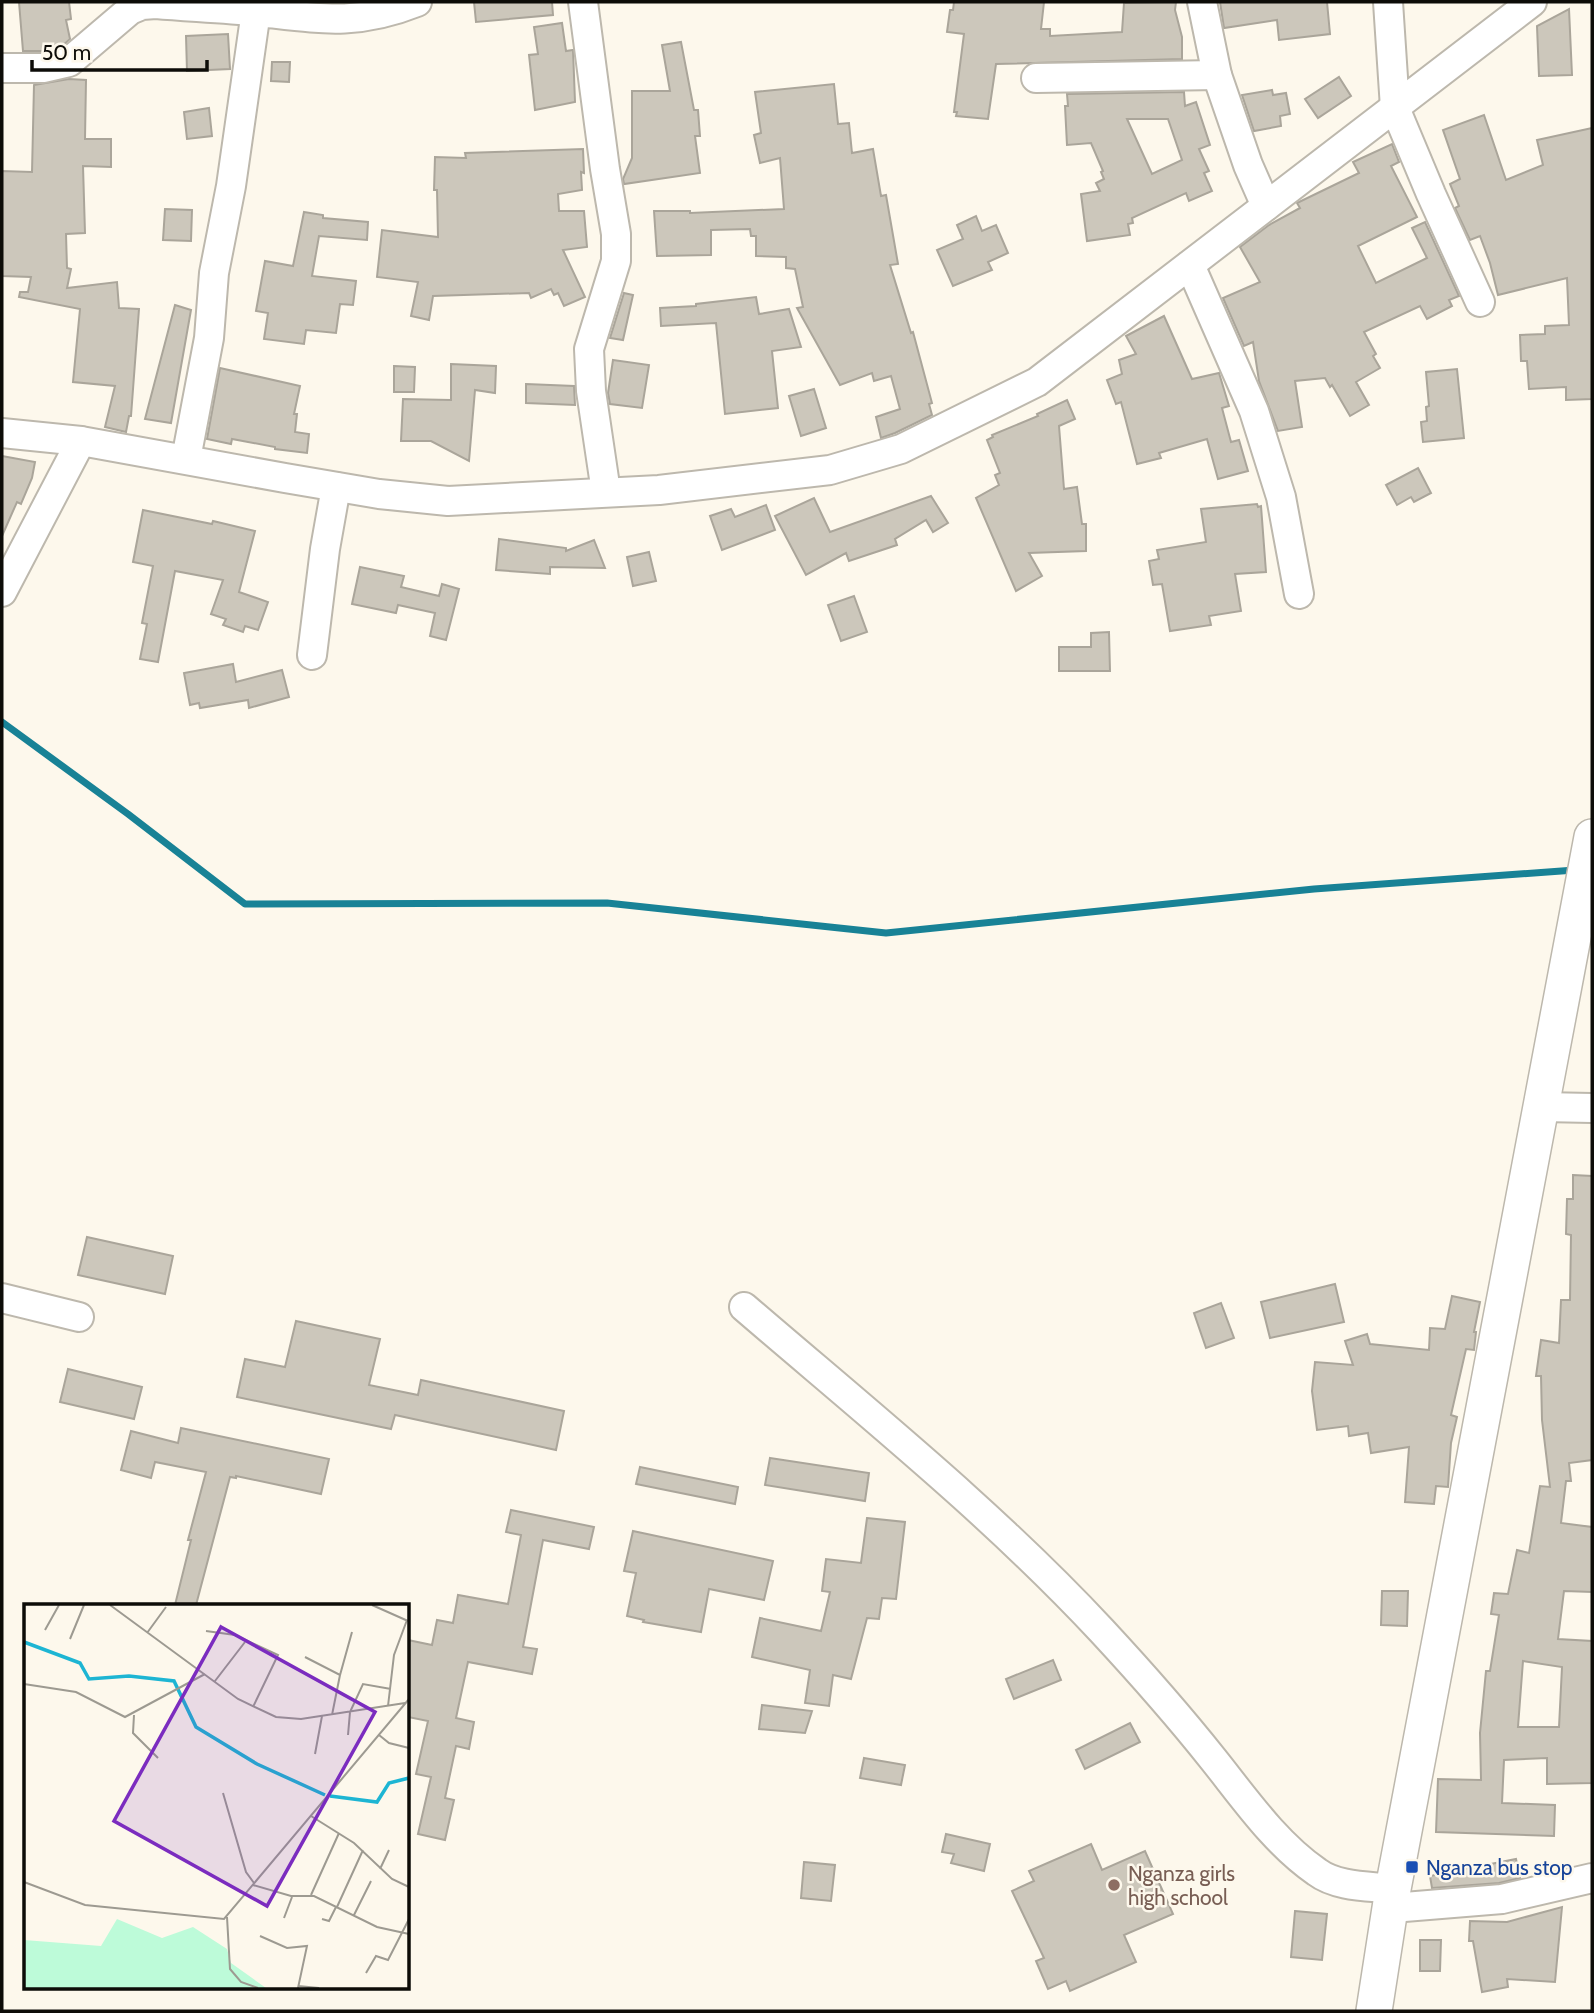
<svg xmlns="http://www.w3.org/2000/svg" width="1594" height="2013" viewBox="0 0 1594 2013" font-family="Cabin,sans-serif">
<style>
.lines{fill:none;stroke-linecap:round;stroke-linejoin:round}
.stream{stroke:#188296;stroke-width:7}
.building{fill:#ccc7bb;stroke:#aaa59a;stroke-width:2;fill-rule:evenodd}
.minor-casing{stroke:#bdb8ad;stroke-width:32}
.major-casing{stroke:#bdb8ad;stroke-width:38}
.minor{stroke:#fff;stroke-width:28}
.major{stroke:#fff;stroke-width:35}
.transit-dot{fill:#1a4fb4;stroke:#fdf8ec;stroke-width:2.5}
.education-dot{fill:#8d6e63;stroke:#fdf8ec;stroke-width:2.5}
.labels{text-anchor:middle;dominant-baseline:central;stroke-width:5;stroke-linejoin:round;paint-order:stroke}
.transit-label{font-size:21px;fill:#164399;stroke:#fdf8ec;text-anchor:start}
.education-label{font-size:21px;fill:#785e54;stroke:#fdf8ec;text-anchor:start}
.inset-river{fill:none;stroke:#1db5d3;stroke-width:3.5}
.inset-road{fill:none;stroke:#9d9a91;stroke-width:2}
.view{fill:#7b2cbf;fill-opacity:0.15;stroke:#7b2cbf;stroke-width:3.5}
.inset-edge{fill:none;stroke:#0d0c08;stroke-width:3.5}
</style>
<rect width="100%" height="100%" fill="#fdf8ec"/>
<g class="lines">
<polyline class="stream" points="2,722 128,814 245,904 607,903 886,933 1314,889 1575,870"/>
</g>
<g class="building">
<polygon points="19,2 69,2 71,19 66,20 70,39 61,47 41,51 23,51"/>
<polygon points="474,2 552,2 553,15 476,22"/>
<polygon points="954,2 1044,2 1041,29 1050,29 1050,36 1122,32 1124,3 1176,2 1175,10 1182,37 1182,59 996,64 988,119 956,116 957,112 954,112 964,34 947,32 950,10 953,10"/>
<polygon points="1220,2 1327,2 1330,34 1279,40 1277,20 1224,28"/>
<polygon points="1569,9 1572,75 1539,76 1537,26"/>
<polygon points="562,23 566,51 573,50 575,102 535,110 529,55 538,54 534,27"/>
<polygon points="228,34 230,69 187,71 186,36"/>
<polygon points="681,42 694,110 698,110 700,136 695,136 700,173 624,184 623,179 632,158 632,91 670,91 662,45"/>
<polygon points="272,62 290,62 289,82 271,81"/>
<polygon points="1339,77 1351,96 1318,118 1305,99"/>
<polygon points="69,79 86,80 85,139 111,139 111,167 83,166 85,233 66,234 67,268 71,269 67,288 117,282 119,308 139,309 131,416 129,416 126,432 105,427 115,386 73,382 80,309 19,297 20,292 28,292 31,277 2,276 2,171 32,172 34,85"/>
<polygon points="834,84 838,124 849,123 852,153 873,149 881,196 886,195 898,264 890,265 911,333 913,332 932,403 929,404 932,415 895,433 881,438 876,417 900,409 891,376 874,381 872,373 840,385 797,308 803,307 795,269 786,268 786,257 756,256 756,236 751,236 750,229 711,230 711,255 657,256 654,211 690,211 690,213 784,209 780,158 760,163 754,135 761,133 755,92"/>
<polygon points="1272,90 1273,95 1286,93 1290,114 1280,116 1281,126 1254,131 1242,95"/>
<path d="M 1184,92 L 1185,106 L 1196,102 L 1210,145 L 1199,149 L 1209,171 L 1204,173 L 1212,191 L 1189,201 L 1186,193 L 1132,218 L 1133,223 L 1128,224 L 1130,235 L 1087,241 L 1081,194 L 1100,191 L 1096,183 L 1104,179 L 1101,172 L 1103,171 L 1091,143 L 1067,145 L 1065,106 L 1068,106 L 1067,94 ZM 1127,119 L 1168,119 L 1182,160 L 1152,174 Z"/>
<polygon points="209,108 212,136 187,139 184,112"/>
<polygon points="1484,115 1506,180 1543,165 1537,140 1592,128 1592,399 1566,400 1566,387 1529,389 1527,361 1521,361 1520,335 1545,334 1545,326 1569,325 1567,278 1498,295 1490,263 1480,236 1470,240 1455,208 1459,206 1450,184 1460,179 1443,130"/>
<polygon points="1392,144 1399,162 1391,166 1417,217 1358,246 1376,283 1427,258 1412,228 1425,222 1459,296 1449,300 1452,306 1427,319 1420,306 1364,332 1376,354 1373,356 1380,368 1356,382 1369,405 1350,416 1332,385 1330,387 1325,378 1295,381 1302,427 1278,431 1259,381 1253,342 1244,346 1223,298 1260,282 1240,247 1269,225 1300,208 1297,203 1359,173 1353,162"/>
<polygon points="583,149 584,173 581,172 582,190 558,194 559,211 584,211 587,247 563,250 585,297 564,306 558,293 554,295 551,289 531,298 529,293 433,296 429,320 411,316 418,282 377,277 382,230 438,237 437,190 434,190 435,157 466,158 465,153"/>
<polygon points="165,209 192,210 191,241 163,240"/>
<polygon points="304,212 323,215 323,218 368,222 367,240 319,236 312,276 356,281 353,305 340,304 336,333 306,330 304,344 264,339 268,313 256,311 265,261 293,266"/>
<polygon points="976,216 982,231 996,225 1008,253 988,262 992,270 953,286 937,250 963,239 957,225"/>
<polygon points="624,293 633,295 623,340 610,338"/>
<polygon points="756,297 759,314 789,309 801,347 772,351 778,408 725,414 716,323 661,326 660,308 696,306 696,304"/>
<polygon points="175,305 191,310 171,423 145,419"/>
<polygon points="1164,316 1192,379 1219,373 1229,406 1222,408 1231,442 1239,440 1248,471 1218,479 1207,439 1159,453 1161,458 1137,464 1121,402 1116,404 1107,380 1122,374 1119,360 1136,354 1126,336"/>
<polygon points="613,360 649,365 642,408 610,404 608,393"/>
<polygon points="451,364 496,366 495,393 475,390 469,461 431,441 401,441 403,399 451,400"/>
<polygon points="394,366 415,367 414,392 394,392"/>
<polygon points="220,368 300,386 294,414 297,414 295,432 309,434 307,453 275,449 275,447 232,439 231,444 207,439"/>
<polygon points="1457,369 1464,438 1423,442 1421,422 1427,421 1426,407 1429,406 1426,372"/>
<polygon points="526,384 574,386 575,405 526,403"/>
<polygon points="814,389 826,428 801,436 789,396"/>
<polygon points="1067,400 1075,419 1059,426 1064,489 1077,487 1082,524 1086,524 1086,551 1029,553 1042,576 1016,591 976,498 999,485 995,475 1000,473 987,440 993,437 992,435 1038,416 1037,414"/>
<polygon points="2,456 35,462 32,478 21,504 17,502 2,536"/>
<polygon points="1418,468 1431,493 1414,502 1411,497 1397,505 1386,485"/>
<polygon points="931,496 948,523 933,532 926,520 895,539 897,545 849,561 846,553 806,575 775,516 814,498 830,532"/>
<polygon points="1257,504 1258,507 1261,506 1266,572 1235,574 1241,611 1209,616 1211,625 1170,631 1162,584 1153,585 1149,561 1159,559 1157,550 1206,542 1201,509"/>
<polygon points="766,505 775,530 722,550 710,516 731,509 735,517"/>
<polygon points="143,510 212,524 213,521 255,531 239,592 268,602 258,630 245,626 243,632 223,625 226,619 211,614 223,580 175,571 158,662 140,659 147,624 142,623 153,566 133,562"/>
<polygon points="499,539 566,548 566,551 594,540 605,568 550,567 550,574 496,570"/>
<polygon points="649,552 656,581 633,586 627,557"/>
<polygon points="360,567 404,576 401,587 439,596 442,584 459,589 446,640 430,636 435,613 398,605 396,613 352,604"/>
<polygon points="854,596 867,632 841,641 828,605"/>
<polygon points="1109,632 1110,671 1059,671 1059,647 1091,647 1091,633"/>
<polygon points="233,664 236,682 282,670 289,697 249,708 248,700 200,708 199,703 190,705 184,673"/>
<path d="M 1573,1175 L 1592,1176 L 1592,1460 L 1569,1463 L 1571,1481 L 1566,1481 L 1561,1523 L 1592,1527 L 1592,1592 L 1564,1591 L 1558,1639 L 1592,1641 L 1592,1783 L 1547,1784 L 1547,1758 L 1504,1760 L 1502,1803 L 1555,1805 L 1554,1836 L 1436,1832 L 1438,1779 L 1481,1780 L 1480,1733 L 1486,1671 L 1490,1671 L 1499,1615 L 1491,1614 L 1494,1593 L 1508,1594 L 1517,1550 L 1529,1553 L 1540,1486 L 1550,1487 L 1542,1420 L 1541,1376 L 1536,1376 L 1541,1340 L 1559,1343 L 1561,1300 L 1570,1300 L 1571,1235 L 1566,1234 L 1567,1199 L 1573,1199 ZM 1523,1661 L 1562,1667 L 1559,1727 L 1518,1727 Z"/>
<polygon points="87,1237 173,1256 165,1294 78,1275"/>
<polygon points="1335,1284 1344,1322 1270,1338 1261,1302"/>
<polygon points="1452,1296 1480,1302 1474,1332 1476,1332 1474,1350 1466,1349 1451,1415 1457,1417 1451,1443 1448,1487 1436,1486 1434,1504 1405,1502 1409,1447 1371,1453 1368,1433 1349,1436 1348,1426 1317,1430 1312,1391 1315,1362 1353,1365 1345,1341 1367,1334 1370,1344 1429,1350 1430,1328 1445,1329"/>
<polygon points="1221,1303 1234,1338 1206,1348 1194,1313"/>
<polygon points="296,1321 380,1339 369,1385 418,1395 421,1380 564,1411 556,1450 395,1415 391,1429 237,1397 245,1359 285,1367"/>
<polygon points="68,1369 142,1387 134,1419 60,1402"/>
<polygon points="181,1428 329,1459 321,1494 236,1476 236,1478 230,1477 196,1605 175,1605 191,1540 188,1540 206,1472 155,1462 151,1478 121,1470 131,1431 178,1443"/>
<polygon points="770,1458 869,1473 865,1501 765,1485"/>
<polygon points="640,1467 738,1487 735,1504 636,1484"/>
<polygon points="511,1510 594,1527 589,1549 543,1540 523,1647 537,1649 532,1674 468,1662 456,1718 474,1722 469,1749 456,1746 445,1798 454,1800 445,1840 418,1834 431,1777 416,1774 428,1721 408,1717 408,1640 432,1645 437,1620 453,1623 458,1595 508,1604 521,1535 506,1532"/>
<polygon points="867,1518 905,1522 896,1599 882,1598 879,1619 867,1618 851,1679 833,1675 829,1706 805,1703 810,1670 752,1657 760,1618 821,1631 830,1592 822,1591 826,1559 861,1563"/>
<polygon points="633,1531 773,1561 764,1600 709,1589 701,1632 643,1622 644,1620 627,1616 636,1573 624,1571"/>
<polygon points="1382,1591 1408,1591 1407,1626 1381,1625"/>
<polygon points="1053,1660 1061,1680 1014,1699 1006,1679"/>
<polygon points="762,1705 812,1711 805,1733 759,1729"/>
<polygon points="1130,1723 1140,1742 1085,1769 1076,1750"/>
<polygon points="864,1758 905,1765 901,1785 860,1778"/>
<polygon points="946,1834 990,1844 984,1871 951,1863 954,1854 942,1852"/>
<polygon points="1091,1844 1102,1870 1145,1851 1173,1914 1124,1935 1136,1962 1070,1991 1066,1981 1048,1989 1036,1961 1044,1958 1012,1891 1034,1881 1029,1871"/>
<polygon points="1516,1859 1520,1878 1499,1883 1432,1888 1430,1876"/>
<polygon points="804,1862 835,1865 831,1901 801,1898"/>
<polygon points="1562,1907 1555,1982 1507,1979 1508,1987 1482,1992 1473,1941 1469,1941 1470,1921 1507,1922"/>
<polygon points="1295,1911 1327,1914 1322,1960 1291,1957"/>
<polygon points="1420,1940 1441,1940 1440,1971 1420,1971"/>
</g>
<g class="lines">
<defs>
<g id="minor">
<polyline points="583,2 605,169 616,234 616,261 589,349 591,391 606,492"/>
<polyline points="1202,2 1217,75 1248,165 1266,206"/>
<polyline points="1388,2 1395,108 1431,194 1480,302"/>
<path d="M 2,68 L 43,68 L 69,62 L 130,10 L 142,5 L 156,4 C 190,7 225,8 259,12 C 321,19 357,26 417,2"/>
<polyline points="1036,78 1217,75"/>
<polyline points="1190,265 1254,411 1281,497 1299,594"/>
<polyline points="2,433 81,441 285,478 379,494 448,501 659,490 830,470 901,449 1037,382 1532,2"/>
<polyline points="186,459 209,338 214,273 231,186 256,11"/>
<polyline points="2,592 81,441"/>
<polyline points="312,655 325,549 336,487"/>
<polyline points="1542,1107 1592,1108"/>
<polyline points="2,1298 79,1317"/>
<path d="M 744,1307 C 866,1412 992,1513 1102,1631 C 1140,1672 1178,1715 1213,1759 C 1245,1799 1275,1843 1317,1872 C 1337,1887 1369,1886 1393,1889"/>
<polyline points="1392,1908 1502,1899 1592,1878"/>
</g>
<polyline id="major" points="1374,2011 1393,1889 1592,837"/>
</defs>
<use href="#minor" class="minor-casing"/>
<use href="#major" class="major-casing"/>
<use href="#minor" class="minor"/>
<use href="#major" class="major"/>
</g>
<rect class="transit-dot" x="1405" y="1860" width="14" height="14" rx="3.5"/>
<circle class="education-dot" cx="1114" cy="1885" r="7"/>
<g class="labels">
<g class="transit-label">
<text x="1426" y="1867">Nganza bus stop</text>
</g>
<g class="education-label">
<text x="1128" y="1873">Nganza girls<tspan x="1128" dy="24">high school</tspan></text>
</g>
</g>
<g transform="translate(24 1604)">
<rect width="385" height="385" fill="#fdf8ec"/>
<path d="M 93,315 L 138,334 L 169,323 L 203,345 L 207,359 L 242,384 L 0,384 L 0,336 L 77,342 Z" fill="#bdfbd9"/>
<path class="inset-river" d="M 0,38 L 56,59 L 65,75 L 105,72 L 150,77 L 172,123 L 233,160 L 301,191M 306,192 L 353,198 L 365,179 L 385,174"/>
<path class="inset-road" d="M 86,1 L 214,95 L 252,113 L 277,115 L 381,99M 348,1 L 384,17M 21,26 L 35,1M 182,27 L 211,31 L 254,51 L 229,103M 123,29 L 142,3M 46,35 L 60,1M 281,53 L 316,71 L 328,28M 191,77 L 221,38M 0,80 L 52,88 L 101,113 L 181,70M 364,102 L 370,51 L 383,16M 110,111 L 109,129 L 134,154M 308,111 L 316,71M 324,131 L 326,108 L 339,80 L 367,85M 355,131 L 365,139 L 385,144M 291,150 L 298,112M 199,189 L 222,268 L 230,279M 287,212 L 330,239 L 368,275 L 385,283M 356,265 L 365,246M 0,278 L 61,301 L 200,315 L 385,95M 229,281 L 267,292 L 290,292 L 353,323 L 385,330M 287,291 L 315,229M 313,303 L 339,246M 330,311 L 347,277M 203,313 L 206,365 L 217,378 L 234,384M 260,314 L 268,293M 298,315 L 305,317 L 312,303M 236,332 L 263,344 L 283,342 L 274,384M 342,369 L 352,352 L 364,356 L 385,315M 274,382 L 295,384"/>
<path class="view" d="M 197,23 L 351,108 L 243,302 L 90,217 Z"/>
<rect width="385" height="385" class="inset-edge"/>
</g>
<rect width="1594" height="2013" fill="none" stroke="#0d0c08" stroke-width="7"/>
<path d="M32 60v10h175v-10" fill="none" stroke="#0d0c08" stroke-width="3.5"/>
<text x="42" y="60" font-size="21" fill="#0d0c08" stroke="#fdf8ec" stroke-width="5" paint-order="stroke">50 m</text>
</svg>
